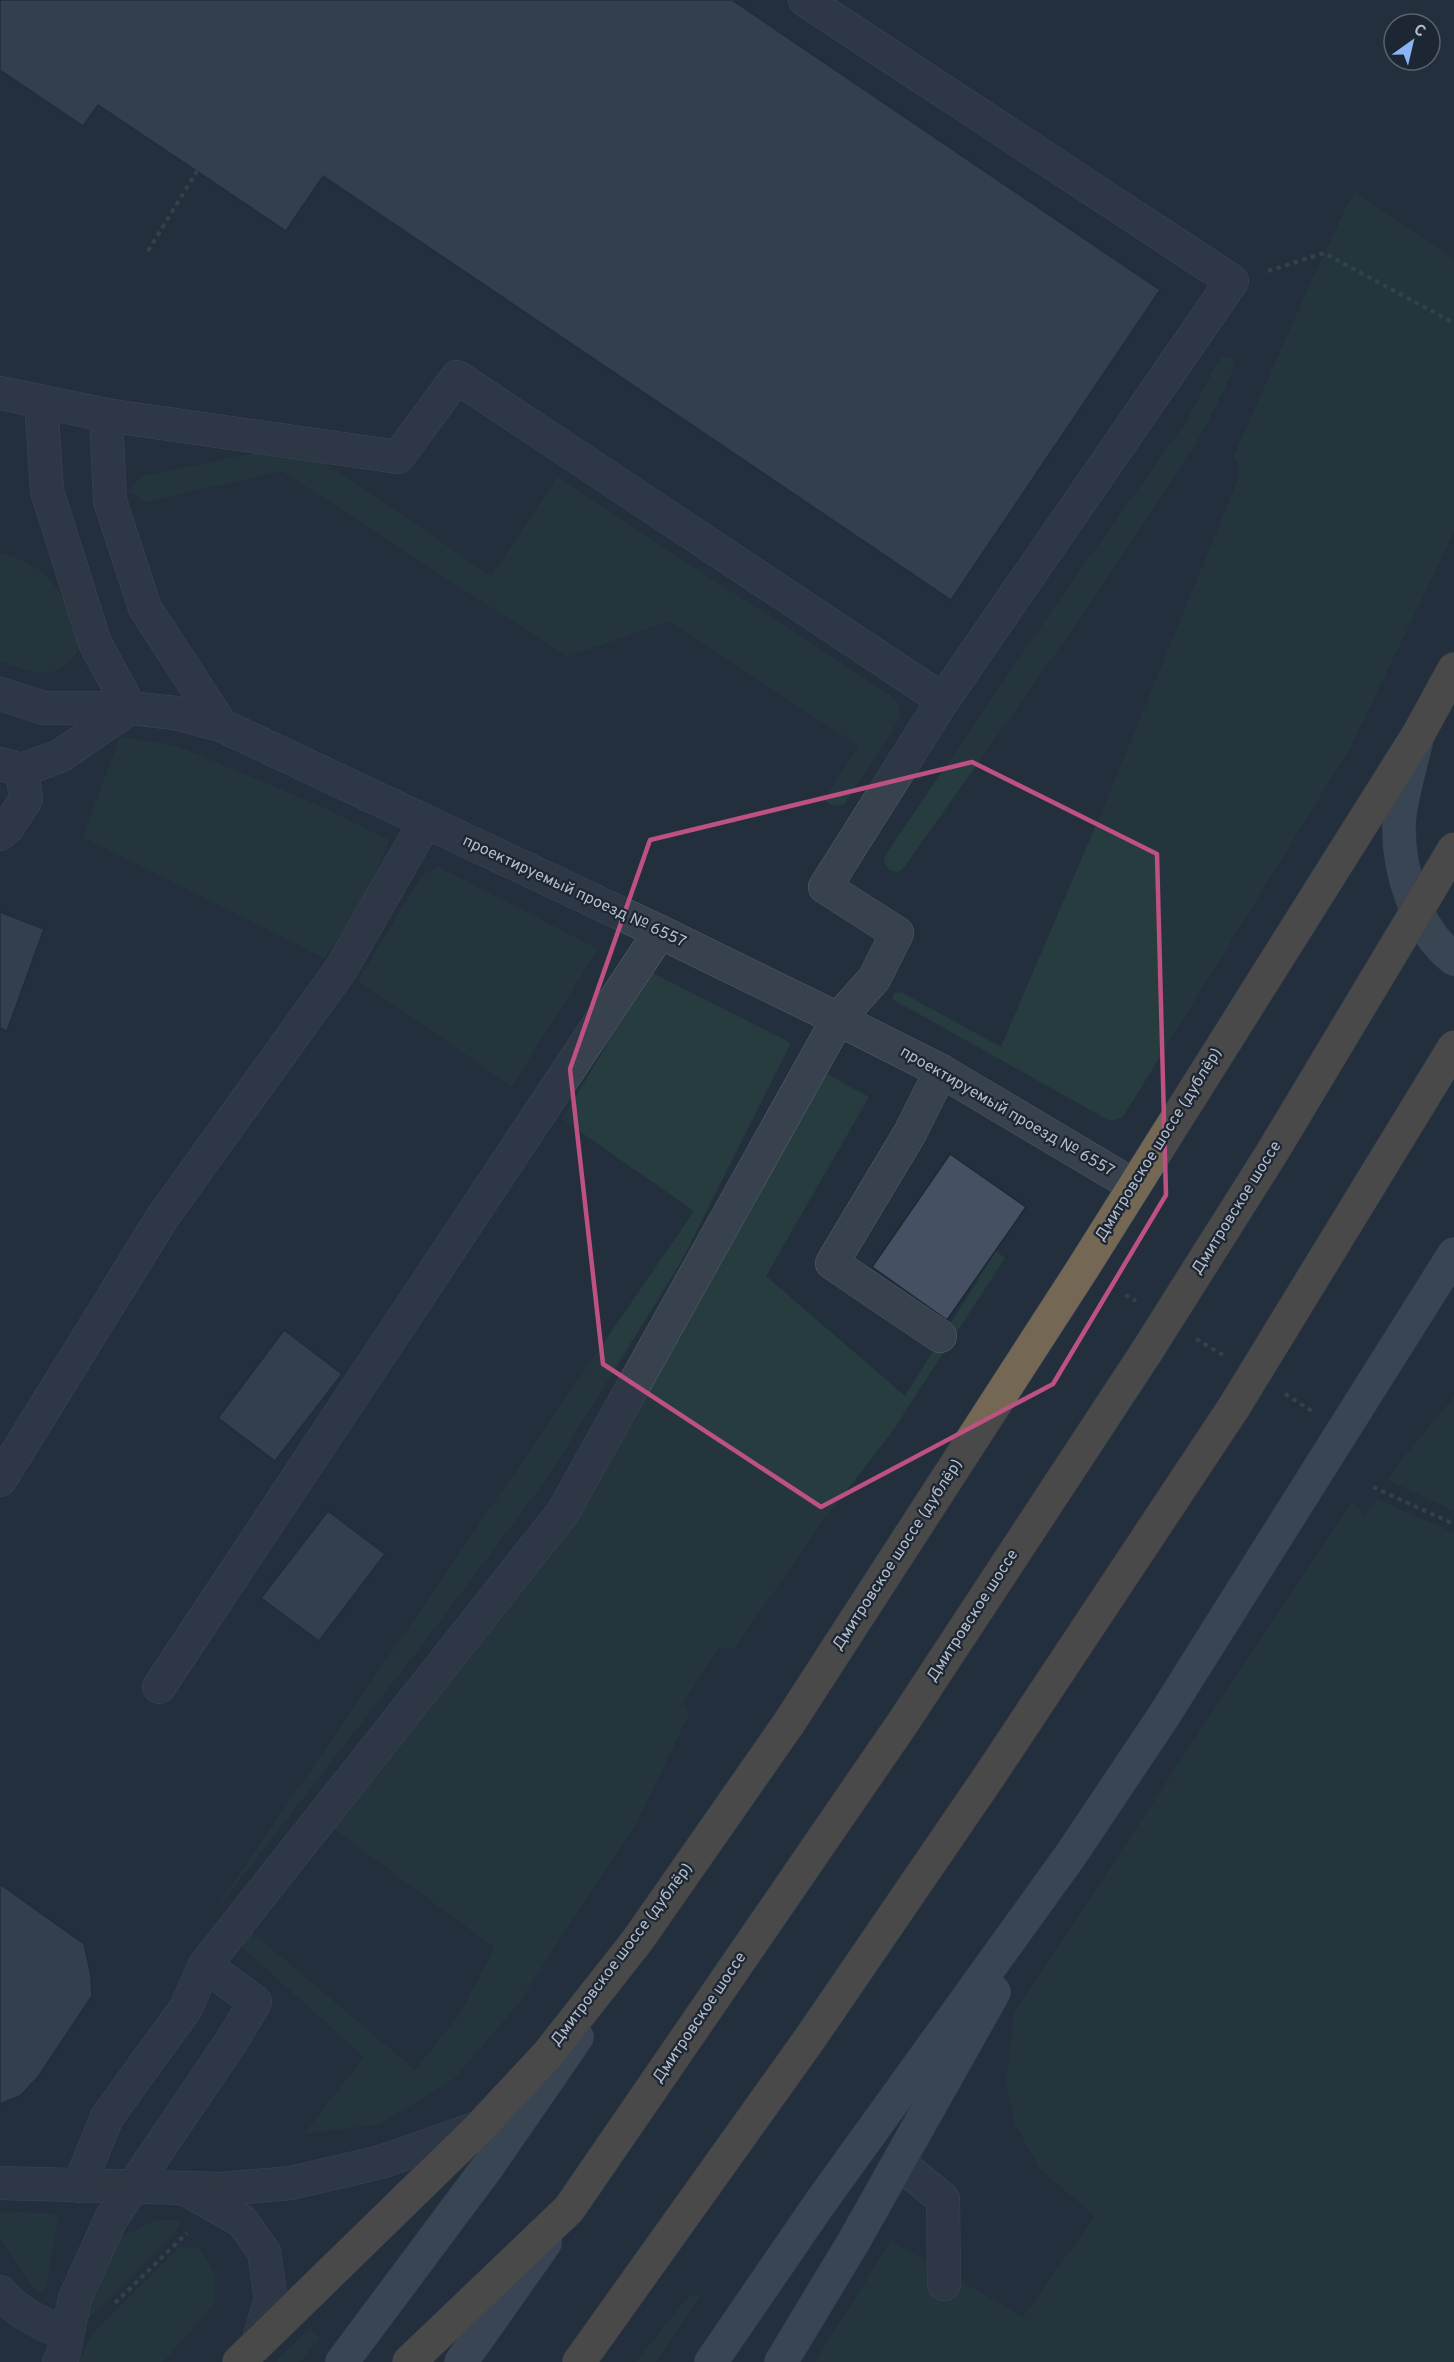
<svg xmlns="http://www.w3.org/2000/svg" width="1454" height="2362" viewBox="0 0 1454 2362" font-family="Overpass,sans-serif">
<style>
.green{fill:#263c3f}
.building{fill:#455162;stroke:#1f2835;stroke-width:1.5}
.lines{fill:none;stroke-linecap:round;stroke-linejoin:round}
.minor-casing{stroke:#565f6c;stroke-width:34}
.major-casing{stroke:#414a57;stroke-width:34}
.highway-casing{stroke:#434c59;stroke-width:34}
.path{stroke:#44595c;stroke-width:4;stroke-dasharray:4.5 4.5;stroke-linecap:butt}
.minor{stroke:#38414e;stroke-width:33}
.major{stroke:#56606e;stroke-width:33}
.highway{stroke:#746855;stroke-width:33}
.highway-bridge-casing{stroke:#434c59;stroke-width:34;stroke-linecap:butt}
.highway-bridge{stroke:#746855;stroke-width:33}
.marked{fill:none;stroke:#bd5182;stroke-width:4.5;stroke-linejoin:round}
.labels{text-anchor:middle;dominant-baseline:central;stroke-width:4.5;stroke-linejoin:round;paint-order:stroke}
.street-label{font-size:16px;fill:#b4bcc9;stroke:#1d2633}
</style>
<rect width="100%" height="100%" fill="#242f3e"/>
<g class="green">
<polygon points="1354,191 1454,260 1454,532 1351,746 1123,1117 1110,1121 892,999 894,993 901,992 1001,1047 1103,809 1241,472 1234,456 1311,282"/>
<polygon points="1223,356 1231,358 1234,366 1229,379 1202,433 1167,487 1079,620 905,866 898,872 890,870 884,862 886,854 1057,603 1186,422 1214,369"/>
<path d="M 290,446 L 308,451 L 491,576 L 557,477 L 889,695 C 898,702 900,707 900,718 L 844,804 L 833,806 L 824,800 L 859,746 L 668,621 L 567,657 L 282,471 L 145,502 L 129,491 L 141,476 Z"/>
<path d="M 0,553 C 13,557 31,563 42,572 C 52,579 76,617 80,629 C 85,649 68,670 49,672 C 33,675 15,666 0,661 Z"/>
<polygon points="120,737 177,746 318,805 389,840 366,898 324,958 83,837"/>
<polygon points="439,867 598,949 512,1086 358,981 422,875"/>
<polygon points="651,972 791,1043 681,1262 548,1477 415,1654 206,1923 694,1211 562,1119"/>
<polygon points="820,1070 869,1097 766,1276 905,1396 996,1251 1005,1258 892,1432 819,1526 734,1649 720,1647 683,1703 689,1714 636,1824 517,2005 454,2079 380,2124 304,2134 364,2057 241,1946 252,1932 415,2070 458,2017 495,1948 330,1826 559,1530"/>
<polygon points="1454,1397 1454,1511 1388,1480 1403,1458"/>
<polygon points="1377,1499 1454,1533 1454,2362 815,2362 891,2241 1023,2317 1095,2216 1040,2169 1015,2124 1006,2084 1014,2013 1352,1501 1365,1516"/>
<polygon points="0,2211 58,2214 46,2287 37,2293 0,2238"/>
<polygon points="157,2220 182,2220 175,2232 85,2322 87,2302 120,2237"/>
<polygon points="180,2247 201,2249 215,2276 214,2304 163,2362 78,2362 92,2335"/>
<polygon points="701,2294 656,2362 636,2362 688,2297"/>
<polygon points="310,2328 320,2338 300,2362 276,2362"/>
</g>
<g class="building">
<polygon points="0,0 732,0 1160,290 951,600 323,176 286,231 98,105 83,126 0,70"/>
<polygon points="0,912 44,929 7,1031 0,1028"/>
<polygon points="950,1154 1026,1207 947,1320 872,1267"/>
<polygon points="284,1330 342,1374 275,1461 218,1418"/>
<polygon points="328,1511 385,1554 319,1641 261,1598"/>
<polygon points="0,1884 84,1944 91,1975 92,1996 38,2077 20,2096 0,2104"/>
</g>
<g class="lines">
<defs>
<g id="minor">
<polyline points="0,393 106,415 398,457 457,377 943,700"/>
<polyline points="41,401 47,491 95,643 130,708"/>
<polyline points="106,415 110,501 145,608 221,725"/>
<polyline points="0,694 44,708 130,708 175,713 221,725 660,932 838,1019 941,1071 1133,1185"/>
<polyline points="0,764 22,770 60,756 130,708"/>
<polyline points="0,834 8,827 26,799 22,770"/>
<polyline points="940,1336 832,1263 910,1133 941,1071"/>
<polyline points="0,1480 162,1218 341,969 425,822"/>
<polyline points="159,1687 660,932"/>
<polyline points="899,2163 943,2199 944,2284"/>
<polyline points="0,2183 222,2189 291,2183 381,2162 480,2127"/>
<polyline points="79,2186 107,2117 186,2008 205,1965 563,1512 838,1019 874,979 897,933 825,887 943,700 1232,281 805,0"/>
<polyline points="187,2190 242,2221 264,2252 271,2299 258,2343"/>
<path d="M 0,2292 C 18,2314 41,2323 67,2335"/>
<polyline points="59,2362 63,2355 75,2298 111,2219 231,2042 255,2002 205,1965"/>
</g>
<g id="major">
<path d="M 1417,738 C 1412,762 1400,800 1399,823 C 1398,870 1415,929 1454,959"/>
<polyline points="342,2362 486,2169 577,2037"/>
<polyline points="461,2362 545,2243"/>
<polyline points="711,2362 820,2203 1070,1856 1163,1717 1454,1254"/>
<polyline points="781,2362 854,2241 994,1992"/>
</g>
<g id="highway">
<polyline points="239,2362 480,2127 548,2054 637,1941 789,1723 1083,1268 1419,733 1454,669"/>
<polyline points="409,2362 569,2209 904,1721 1147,1351"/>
<polyline points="579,2362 811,2037 988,1778 1234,1407"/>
</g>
</defs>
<use href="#minor" class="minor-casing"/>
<use href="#major" class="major-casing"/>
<use href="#highway" class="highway-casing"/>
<g class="path">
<polyline points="148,251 197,171"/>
<polyline points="1268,271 1324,253 1454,323"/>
<polyline points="1125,1295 1136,1301"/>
<polyline points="1196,1339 1223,1355"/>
<polyline points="1285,1394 1312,1411"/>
<polyline points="1373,1487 1454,1524"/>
<polyline points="115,2303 187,2233"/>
</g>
<use href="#minor" class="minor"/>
<use href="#major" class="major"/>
<use href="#highway" class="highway"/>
<defs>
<g id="highway-bridge">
<polyline points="1147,1351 1273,1151 1454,849"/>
<polyline points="1234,1407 1454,1047"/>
</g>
</defs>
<use href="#highway-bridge" class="highway-bridge-casing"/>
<use href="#highway-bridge" class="highway-bridge"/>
</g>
<path d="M0 0H1454V2362H0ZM 972,762 L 1157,854 L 1166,1195 L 1053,1384 L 821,1507 L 603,1364 L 570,1069 L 650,840 Z" fill="#242f3e" fill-opacity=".55" fill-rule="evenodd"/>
<path class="marked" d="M 972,762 L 1157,854 L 1166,1195 L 1053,1384 L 821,1507 L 603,1364 L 570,1069 L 650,840 Z"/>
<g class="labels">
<g class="street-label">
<text transform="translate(574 892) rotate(25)">проектируемый проезд № 6557</text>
<text transform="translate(1007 1112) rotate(30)">проектируемый проезд № 6557</text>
<text transform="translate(1159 1145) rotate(-58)">Дмитровское шоссе (дублёр)</text>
<text transform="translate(1237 1208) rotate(-58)">Дмитровское шоссе</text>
<text transform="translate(898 1555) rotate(-57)">Дмитровское шоссе (дублёр)</text>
<text transform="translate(973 1616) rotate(-57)">Дмитровское шоссе</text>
<text transform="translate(622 1955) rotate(-53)">Дмитровское шоссе (дублёр)</text>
<text transform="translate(700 2018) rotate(-56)">Дмитровское шоссе</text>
</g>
</g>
<g transform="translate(1412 42) rotate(34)"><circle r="28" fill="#1d2633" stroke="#59626f" stroke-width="1.5"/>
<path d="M0-4.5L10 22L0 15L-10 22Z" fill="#8ab4f8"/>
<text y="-9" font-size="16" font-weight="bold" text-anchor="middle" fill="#b4bcc9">С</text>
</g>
</svg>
